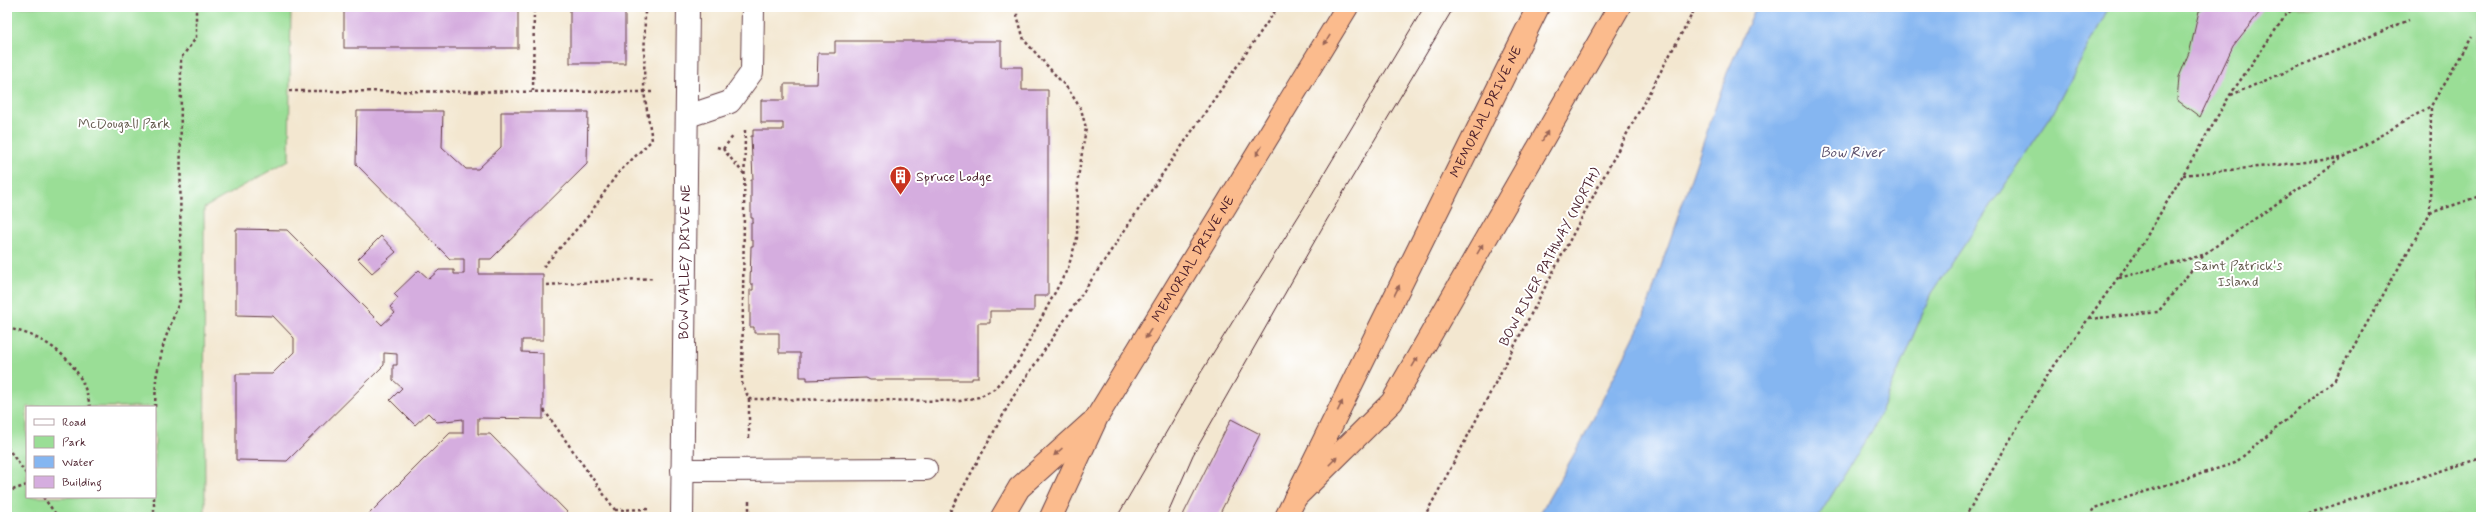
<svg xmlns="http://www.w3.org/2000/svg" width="2488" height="524" viewBox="0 0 2488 524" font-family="Mynerve,sans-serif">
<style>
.green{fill:#9ade96;stroke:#727e60;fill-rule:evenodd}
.water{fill:#85b6f1;stroke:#686a8e}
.building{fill:#d5addf}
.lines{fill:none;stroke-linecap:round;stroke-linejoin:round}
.minor-casing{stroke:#633d44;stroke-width:24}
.highway-casing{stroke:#633d44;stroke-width:24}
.path{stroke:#633d44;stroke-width:2.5;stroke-dasharray:3 3;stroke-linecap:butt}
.minor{stroke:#fff;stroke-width:22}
.highway{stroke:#fbbb8d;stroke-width:22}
.tram{stroke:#4a1f2b;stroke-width:1}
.oneway{fill:#9a6557}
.labels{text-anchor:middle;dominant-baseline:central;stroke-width:4;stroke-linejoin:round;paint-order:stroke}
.street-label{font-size:14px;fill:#4a1f2b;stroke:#fff}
.park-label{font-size:14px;fill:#62584b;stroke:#fff}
.poi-label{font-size:14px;fill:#4a1f2b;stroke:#fff;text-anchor:start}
.water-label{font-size:15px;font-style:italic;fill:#5f5470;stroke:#fff}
</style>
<rect width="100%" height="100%" fill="#fff"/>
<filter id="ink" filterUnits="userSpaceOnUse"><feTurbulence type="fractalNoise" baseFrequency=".025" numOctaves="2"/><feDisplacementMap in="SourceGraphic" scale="8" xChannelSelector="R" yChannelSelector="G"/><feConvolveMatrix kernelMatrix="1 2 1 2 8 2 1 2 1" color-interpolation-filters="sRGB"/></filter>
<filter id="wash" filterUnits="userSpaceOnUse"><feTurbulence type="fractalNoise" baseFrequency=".012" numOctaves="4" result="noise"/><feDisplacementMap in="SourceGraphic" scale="16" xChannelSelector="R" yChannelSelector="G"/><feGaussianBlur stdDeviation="0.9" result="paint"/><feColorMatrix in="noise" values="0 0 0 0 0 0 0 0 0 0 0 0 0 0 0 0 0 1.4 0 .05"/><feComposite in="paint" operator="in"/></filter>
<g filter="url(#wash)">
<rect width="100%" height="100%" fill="#f3e7d0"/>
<g class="green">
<path d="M 7,7 L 291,7 L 289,160 L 204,208 L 205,517 L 7,517 ZM 27,407 L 155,407 L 155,497 L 27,497 Z"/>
<polygon points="2109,7 2481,7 2481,517 1818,517 1873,429 1931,294 2051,117"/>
</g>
<polygon class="water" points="1756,7 2109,7 2051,117 1931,294 1873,429 1818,517 1538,517 1581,442 1643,319 1727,73"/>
<g id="blocks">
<g class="building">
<rect x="344" y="7" width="174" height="41"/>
<rect x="570" y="7" width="55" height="56"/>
<polygon points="2207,7 2264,7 2233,46 2200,117 2177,100 2179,77 2190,50 2199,11"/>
<polygon points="835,41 1001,41 1001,67 1022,67 1022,90 1048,90 1048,296 1034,296 1034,311 990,311 990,323 978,323 978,378 972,378 972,380 870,380 866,378 807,380 807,377 800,377 800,353 779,353 779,333 754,333 754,327 750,327 750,290 753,290 753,284 750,284 751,246 753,246 753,241 751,241 751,223 753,223 753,218 751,218 751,180 753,180 751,136 753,136 753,130 783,130 783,123 761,123 761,100 784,100 784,84 817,84 818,53 835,53"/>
<polygon points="357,111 443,111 442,147 466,169 478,169 501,147 501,112 588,112 587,164 491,259 479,259 479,274 543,274 543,340 522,340 522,352 543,353 543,419 478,418 478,434 490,434 572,517 366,517 450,433 463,433 463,419 437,422 428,413 415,425 390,400 402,388 393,380 393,365 397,365 397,354 384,353 384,365 287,461 236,460 236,374 272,374 294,352 294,338 273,316 236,315 236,229 287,230 382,325 395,313 390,307 398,298 394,294 419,270 429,279 439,270 454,270 454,274 464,274 464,259 450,259 356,164"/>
<polygon points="381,236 396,252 372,273 358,259"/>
<polygon points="1231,419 1260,434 1218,517 1182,517"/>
</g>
</g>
</g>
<g filter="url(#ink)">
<use href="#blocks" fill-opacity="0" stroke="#633d44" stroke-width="1"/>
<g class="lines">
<defs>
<g id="minor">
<polyline points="688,116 730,102 752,72 753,7"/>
<polyline points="682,470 926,469"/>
<path id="s1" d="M 682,517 L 688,7"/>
</g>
<g id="highway">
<polyline points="1295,498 1392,402 1619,7"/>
<polyline points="1002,517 1019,488 1091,423"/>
<path id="s2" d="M 1051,517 L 1097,417 L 1347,7"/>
<path id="s3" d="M 1286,517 L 1538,7"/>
</g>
</defs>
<use href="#minor" class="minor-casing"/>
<use href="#highway" class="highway-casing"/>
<g class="path">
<polyline points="289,91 655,92"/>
<polyline points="533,91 534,7"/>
<polyline points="2231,95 2409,20"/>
<polyline points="745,130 742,383 749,399 960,401 979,397 994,389 1018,362 1068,268 1077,238 1078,178 1086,128 1081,109 1068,89 1024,40 1017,15 1017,7"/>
<polyline points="717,147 723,149 744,174"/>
<polyline points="723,149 734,135"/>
<polyline points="2183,175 2342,158 2431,106"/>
<polyline points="2430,213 2431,106 2472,37"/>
<polyline points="543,267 589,215 617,174 652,140 644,92 645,7"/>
<polyline points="2119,278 2203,255 2342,158"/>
<polyline points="547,285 654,278"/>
<polyline points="2089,319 2158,312 2203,256"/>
<path d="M 7,328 C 49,337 83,363 90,407"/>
<polyline points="749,399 749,438"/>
<polyline points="155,407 156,378 164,342 180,300 181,58 196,38 196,7"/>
<polyline points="544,410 615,510 615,517"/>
<polyline points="7,447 27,475"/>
<polyline points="7,492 27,485"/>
<polyline points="43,497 58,517"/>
<polyline points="154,497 154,517"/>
<polyline points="749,501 749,517"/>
<polyline points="615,510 650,509"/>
<polyline points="947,517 1013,397 1161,176 1278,7"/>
<path d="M 1424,517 C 1461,451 1495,383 1530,316 C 1584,212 1640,109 1696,7"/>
<polyline points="1965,517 2049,373 2141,246 2230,95 2286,15 2295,7"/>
<polyline points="2089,517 2094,508 2235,463 2335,379 2430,213 2481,196"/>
<polyline points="2297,517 2481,458"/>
</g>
<use href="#minor" class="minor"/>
<use href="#highway" class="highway"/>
<g class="tram">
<polyline points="1117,517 1200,374 1303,209 1424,7"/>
<polyline points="1166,517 1193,455 1325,223 1454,7"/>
</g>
</g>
<defs><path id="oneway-solid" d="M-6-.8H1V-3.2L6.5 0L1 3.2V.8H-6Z"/></defs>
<g class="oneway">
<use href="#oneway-solid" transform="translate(1327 40) rotate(121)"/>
<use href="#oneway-solid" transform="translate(1545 136) rotate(-60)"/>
<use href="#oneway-solid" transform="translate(1259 151) rotate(121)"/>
<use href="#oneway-solid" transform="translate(1480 249) rotate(-60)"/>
<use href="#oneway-solid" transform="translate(1397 290) rotate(-64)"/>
<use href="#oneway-solid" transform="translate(1148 334) rotate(121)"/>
<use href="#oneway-solid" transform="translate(1415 362) rotate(-60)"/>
<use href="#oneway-solid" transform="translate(1340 406) rotate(-64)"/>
<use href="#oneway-solid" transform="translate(1058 452) rotate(138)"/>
<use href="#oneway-solid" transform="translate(1333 461) rotate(-45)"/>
</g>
</g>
<defs>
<symbol id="building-pin" viewBox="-11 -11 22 30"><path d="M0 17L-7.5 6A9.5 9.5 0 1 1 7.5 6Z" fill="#c8321e" stroke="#fff"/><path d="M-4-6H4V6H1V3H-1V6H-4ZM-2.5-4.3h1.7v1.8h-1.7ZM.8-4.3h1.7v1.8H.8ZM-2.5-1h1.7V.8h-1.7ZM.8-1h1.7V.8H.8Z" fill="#fff"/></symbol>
</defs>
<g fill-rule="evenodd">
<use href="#building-pin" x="888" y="164" width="25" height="34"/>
</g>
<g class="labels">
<g class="street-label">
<text stroke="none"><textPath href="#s3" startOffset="452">MEMORIAL DRIVE NE</textPath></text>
<text transform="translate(1550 257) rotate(-62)">BOW RIVER PATHWAY (NORTH)</text>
<text stroke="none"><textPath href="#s2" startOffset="295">MEMORIAL DRIVE NE</textPath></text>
<text stroke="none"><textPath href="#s1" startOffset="255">BOW VALLEY DRIVE NE</textPath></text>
</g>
<g class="park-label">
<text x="124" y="124">McDougall Park</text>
<text x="2238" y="266">Saint Patrick's<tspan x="2238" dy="16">Island</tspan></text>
</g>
<g class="poi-label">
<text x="916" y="177">Spruce Lodge</text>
</g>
<g class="water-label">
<text x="1852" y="153">Bow River</text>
</g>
</g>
<rect width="2488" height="524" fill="none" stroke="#fff" stroke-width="24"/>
<rect x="26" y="406" width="130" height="92" fill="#ffffff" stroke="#b7a5aa"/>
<rect x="34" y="419" width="20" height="6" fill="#ffffff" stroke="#b7a5aa"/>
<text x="62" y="426" font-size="12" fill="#4a1f2b">Road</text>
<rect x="34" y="436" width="20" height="12" fill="#9ade96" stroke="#b7a5aa"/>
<text x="62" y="446" font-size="12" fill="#4a1f2b">Park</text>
<rect x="34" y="456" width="20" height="12" fill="#85b6f1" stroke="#b7a5aa"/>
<text x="62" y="466" font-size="12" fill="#4a1f2b">Water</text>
<rect x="34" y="476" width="20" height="12" fill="#d5addf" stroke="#b7a5aa"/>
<text x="62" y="486" font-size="12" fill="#4a1f2b">Building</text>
</svg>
